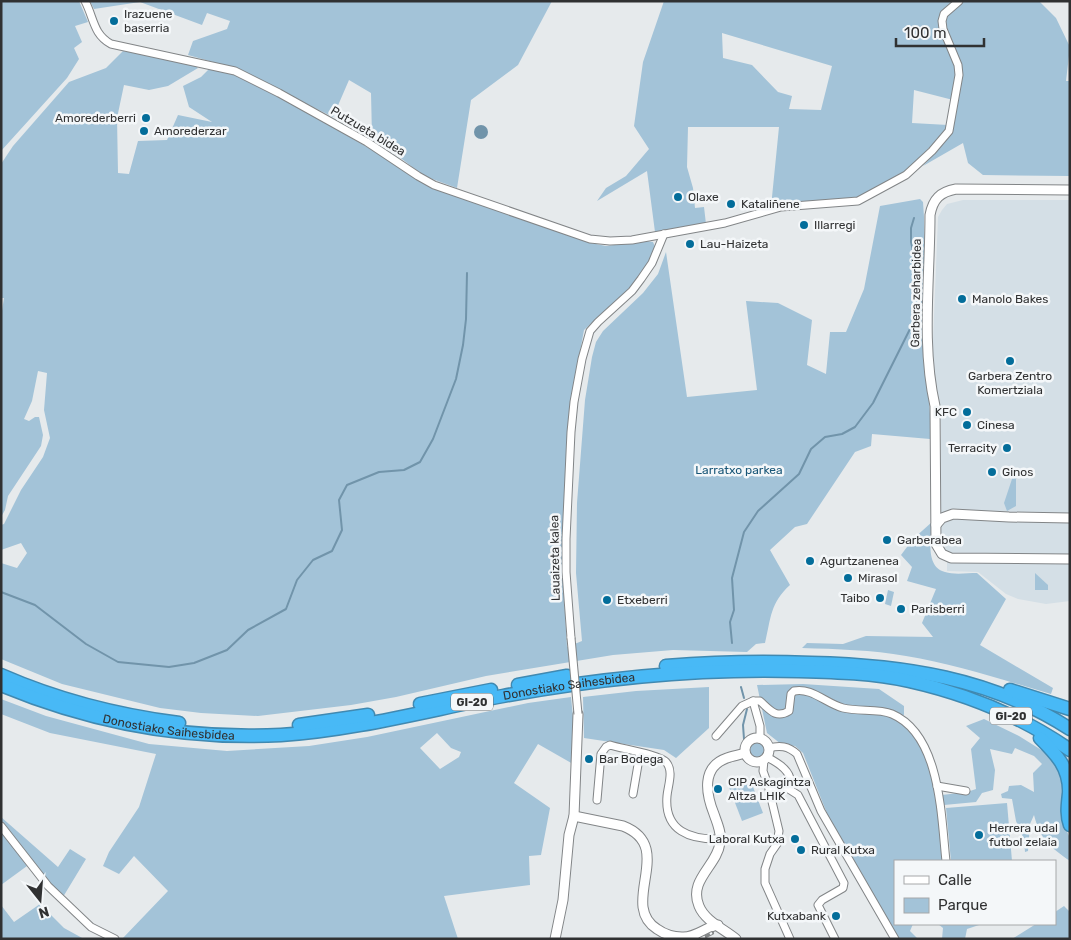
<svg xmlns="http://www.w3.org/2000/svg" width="1071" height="940" viewBox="0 0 1071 940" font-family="Rubik,sans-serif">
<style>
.built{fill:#d4dfe6}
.green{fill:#a3c3d8;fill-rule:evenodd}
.water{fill:#7194aa}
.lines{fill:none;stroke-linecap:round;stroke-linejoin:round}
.stream{stroke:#7194aa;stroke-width:2}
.minor-casing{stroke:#828587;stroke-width:9}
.tertiary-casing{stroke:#828587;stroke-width:11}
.motorway-casing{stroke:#4089b1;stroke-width:15}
.minor{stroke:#fff;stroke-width:7}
.tertiary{stroke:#fff;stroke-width:9}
.motorway{stroke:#48b9f6;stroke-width:12}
.rail-casing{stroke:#858889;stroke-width:4}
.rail{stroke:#f4f7f9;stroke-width:2;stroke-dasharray:5.5;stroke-linecap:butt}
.minor-bridge-casing{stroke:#828587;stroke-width:9;stroke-linecap:butt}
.minor-bridge{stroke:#fff;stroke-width:7}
.poi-dot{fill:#036d9a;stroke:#f4f7f9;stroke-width:2}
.labels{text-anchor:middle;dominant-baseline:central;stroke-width:5;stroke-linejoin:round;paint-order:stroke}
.shield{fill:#f4f7f9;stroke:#6b6c6e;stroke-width:1}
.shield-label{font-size:11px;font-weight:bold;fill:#303132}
.poi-label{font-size:12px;fill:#303132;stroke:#f4f7f9;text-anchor:start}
.street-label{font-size:12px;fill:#303132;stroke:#f4f7f9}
.park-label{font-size:12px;fill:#185677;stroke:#f4f7f9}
</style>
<rect width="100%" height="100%" fill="#e6eaec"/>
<polygon class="built" points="963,200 1070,200 1070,601 1046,604 1018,599 1006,594 978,572 947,571 947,562 939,557 941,430 939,407 932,365 938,217 942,210 947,204"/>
<g class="green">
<polygon points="1,1 79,1 88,22 75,26 82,42 74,48 79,59 67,78 1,151"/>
<polygon points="90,1 552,1 518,65 471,100 457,188 424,176 372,136 371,93 349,80 333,117 234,68 188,55 193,41 227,29 230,21 207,13 202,25 140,2 94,9"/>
<path d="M 664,1 L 1039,1 L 1056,18 L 1070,47 L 1066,81 L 1070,81 L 1070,176 L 983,175 L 968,163 L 963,143 L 923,166 L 949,137 L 953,127 L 957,101 L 914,90 L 912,123 L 948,125 L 942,135 L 906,171 L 856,199 L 786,203 L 771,207 L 779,127 L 688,127 L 687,167 L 693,188 L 695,208 L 704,207 L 706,224 L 655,232 L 647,171 L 597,201 L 606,188 L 626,176 L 649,149 L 634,126 L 643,62 ZM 722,33 L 832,66 L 821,110 L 789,109 L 792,96 L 778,92 L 752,65 L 723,58 Z"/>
<path d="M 123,51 L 192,63 L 198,68 L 168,86 L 149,90 L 124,85 L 117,118 L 118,173 L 129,174 L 138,141 L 167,140 L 178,115 L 212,122 L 189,107 L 183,86 L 201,77 L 210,68 L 230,73 L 262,86 L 403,168 L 425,184 L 591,243 L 606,246 L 646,241 L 653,242 L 656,249 L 635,283 L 584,330 L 569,412 L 562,562 L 567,647 L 582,641 L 576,573 L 577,503 L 585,400 L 592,357 L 596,342 L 603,331 L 643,293 L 658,274 L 666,252 L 687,397 L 757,390 L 746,301 L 778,303 L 812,320 L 807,365 L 826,374 L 830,332 L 846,332 L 864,289 L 880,206 L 920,199 L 923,202 L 924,217 L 925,345 L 931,428 L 930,439 L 872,434 L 871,446 L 855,452 L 807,524 L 795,527 L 770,550 L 790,585 C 770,603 771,618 765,643 L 756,644 L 747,652 L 673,650 L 613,655 L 486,676 L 396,697 L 351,705 L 258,716 L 201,713 L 160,708 L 62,684 L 1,659 L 1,563 L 17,568 L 27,553 L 21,543 L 1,550 L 1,525 L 4,524 L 21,490 L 43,457 L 50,438 L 44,410 L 47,373 L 38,371 L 32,401 L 24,419 L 29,421 L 35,417 L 39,417 L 43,435 L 41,446 L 8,496 L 5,510 L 1,517 L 1,317 L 4,298 L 1,298 L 1,164 L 13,146 L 69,82 L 106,68 Z"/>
<polygon points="1015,470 1020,472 1016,473 1016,506 1007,511 1004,503"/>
<path d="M 932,522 C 931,538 925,567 945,572 C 954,575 967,573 977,573 L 1006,599 L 980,645 L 1053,688 L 1051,694 C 1003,680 955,664 906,656 C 872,650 837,649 802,648 L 807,643 L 843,644 L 866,636 L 933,637 L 922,623 L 936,589 L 907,581 L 912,567 L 901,555 L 913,539 Z"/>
<polygon points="1035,573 1048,585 1048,590 1035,590"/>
<polygon points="888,590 894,592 891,606 885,604"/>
<path d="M 803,684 L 879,689 L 904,706 L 904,715 L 890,715 C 940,747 939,808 944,861 L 895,861 L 895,924 L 913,924 L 910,931 L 918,939 L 899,939 L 830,821 L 803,753 L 795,746 L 781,744 L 767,733 L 757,685 Z"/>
<polygon points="709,687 709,728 676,758 664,750 584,738 583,697 636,691"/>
<path d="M 571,697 L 575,737 L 573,764 L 538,744 L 514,783 L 550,808 L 541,855 L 529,856 L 530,885 L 444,896 L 458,939 L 122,939 L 168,891 L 134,856 L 119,874 L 103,866 L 109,852 L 139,807 L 156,754 L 50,733 L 1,714 L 1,699 L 46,716 L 149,744 L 227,751 L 309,746 L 367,737 L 528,703 ZM 437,733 L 451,748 L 461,752 L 459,757 L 440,769 L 420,748 Z"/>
<path d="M 984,719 L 1019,736 L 1043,751 L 1052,759 L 1061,775 L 1063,823 L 1070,838 L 1070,861 C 1050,847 1040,839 1034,815 L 1030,824 L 1028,851 L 1025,852 L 1024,840 L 1016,821 L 1012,799 L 1002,798 L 1001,794 L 1008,791 L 1009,786 L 1021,785 L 1034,792 L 1033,773 L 1042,764 L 1034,756 L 1015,748 L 1012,754 L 990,749 L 995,770 L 993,790 L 982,793 L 976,802 L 944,805 L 942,795 L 967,792 L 976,789 L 971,749 L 980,738 L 966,726 Z"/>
<circle cx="757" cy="750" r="8"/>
<polygon points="750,779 763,813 742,821 729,787"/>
<polygon points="1007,803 1012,861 951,861 946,808"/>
<polygon points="1,817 58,867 70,849 86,859 63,897 50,885 1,821"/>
<polygon points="1,830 27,866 1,885"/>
<polygon points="40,904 64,928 84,939 1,939 1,905 14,922"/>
<polygon points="1064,906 1070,912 1070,939 1012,939 1036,924 1055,924 1055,912"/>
<polygon points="938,924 982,924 967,929 965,939 942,939 943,928"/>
</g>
<circle class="water" cx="481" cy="132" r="7"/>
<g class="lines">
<g class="stream">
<polyline points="1,592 35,605 86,644 118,662 169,667 194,663 227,650 248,630 286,609 297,580 313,560 332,551 342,530 339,500 347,485 379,472 404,470 420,462 433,439 456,379 463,345 466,319 467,273"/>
<polyline points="732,643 730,622 734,610 732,578 744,532 758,511 799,474 811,449 825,437 842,434 855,427 873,403 922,305 919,277 911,242 911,228 914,218"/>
<polyline points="741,687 744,698"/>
<polyline points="744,739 743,725 747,709"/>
</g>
<defs>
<g id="minor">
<path d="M 85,1 C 94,18 93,34 111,44 L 235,71 L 279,93 L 367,142 L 418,176 L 434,185 L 590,239 L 610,241 L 632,240 L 725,223 L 781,207 L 858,201 L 906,175 L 932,151 L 949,131 L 959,75 L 958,65 L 943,29 L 942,21 L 944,14 L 959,1"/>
<polyline points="571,638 566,572 566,539 571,432 574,402 582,359 590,331 598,322 632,291 641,279 652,263 664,234"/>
<path d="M 753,701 L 760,701 C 770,710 776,719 789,711 L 791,694 L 794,691 C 811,687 827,704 843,708 C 859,712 878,708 892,714 C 941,735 941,817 946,861"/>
<polyline points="716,736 742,706 753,701 760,726 760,739"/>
<path d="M 769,748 C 780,745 788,746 797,754 L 821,811 L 895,939"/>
<path d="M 767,757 C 776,762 787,768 790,778 C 787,793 778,793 768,785"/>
<polyline points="764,760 763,771 768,785 779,831 777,844 770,854 765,869 765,883 790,939"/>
<polyline points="937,786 966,791"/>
<polyline points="787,788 798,795 844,883 843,888 822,900 818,905 835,939"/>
<polyline points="633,794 640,753"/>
<path d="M 597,800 L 601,754 L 606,747 L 610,745 C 622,749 658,754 666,762 C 674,771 668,785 667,796 C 664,831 690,840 721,839"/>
<polyline points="1,826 48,886 91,927 115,939"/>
</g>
<g id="tertiary">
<path d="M 1070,190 L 956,189 C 940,192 933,199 930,215 C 930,279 921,344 935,406 L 936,544 L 942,554 L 951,558 L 1070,559"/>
<polyline points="936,525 942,518 953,514 1009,517 1070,518"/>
<circle cx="757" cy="750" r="12"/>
<path d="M 574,816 L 623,826 C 677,847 618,904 657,929 C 664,934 673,937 682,937 C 696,938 705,927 718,925"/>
<polyline points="555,939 563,900 569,835 574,816 578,714"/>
<path d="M 736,939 C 724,929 705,921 699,906 C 688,880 717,866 720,843 C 722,833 717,823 714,814 C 706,794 701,767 727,758 C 732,756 739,755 745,753"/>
</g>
<g id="motorway">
<path d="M 666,666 C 715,662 763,661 811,663 C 902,665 992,678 1070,729"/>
<path d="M 1,675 C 58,700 117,715 179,723"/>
<path id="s1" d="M 1,685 C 90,722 185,740 281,735 C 356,730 429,710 503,696 C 601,678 700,668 799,671 C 836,672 873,673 909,681 C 967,694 1021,716 1070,750"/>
<polyline points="518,685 567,676"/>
<polyline points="1010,690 1070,709"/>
<polyline points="420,704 491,690"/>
<polyline points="299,725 368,715"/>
<path d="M 1040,738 C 1056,754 1070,768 1069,793 C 1068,804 1066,814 1070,825"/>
</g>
</defs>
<use href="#minor" class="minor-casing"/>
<use href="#tertiary" class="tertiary-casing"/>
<use href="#motorway" class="motorway-casing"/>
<use href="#minor" class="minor"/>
<use href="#tertiary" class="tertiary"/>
<use href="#motorway" class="motorway"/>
<defs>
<polyline id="rail" points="700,939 712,933"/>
</defs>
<use href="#rail" class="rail-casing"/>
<use href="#rail" class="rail"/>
<defs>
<polyline id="minor-bridge" points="571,638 578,714"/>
</defs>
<use href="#minor-bridge" class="minor-bridge-casing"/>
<use href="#minor-bridge" class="minor-bridge"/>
</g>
<g class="poi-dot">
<circle cx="114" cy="21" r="5"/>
<circle cx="146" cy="118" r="5"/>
<circle cx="144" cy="131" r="5"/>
<circle cx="678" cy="197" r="5"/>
<circle cx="731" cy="204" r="5"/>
<circle cx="804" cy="225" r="5"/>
<circle cx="690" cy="244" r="5"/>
<circle cx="962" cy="299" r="5"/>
<circle cx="1010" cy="361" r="5"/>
<circle cx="967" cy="412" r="5"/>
<circle cx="967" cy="425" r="5"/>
<circle cx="1007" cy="448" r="5"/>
<circle cx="992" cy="472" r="5"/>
<circle cx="887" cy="540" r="5"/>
<circle cx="810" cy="561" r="5"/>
<circle cx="848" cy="578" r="5"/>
<circle cx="880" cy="598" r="5"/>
<circle cx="607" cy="600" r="5"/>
<circle cx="901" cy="609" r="5"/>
<circle cx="589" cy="759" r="5"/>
<circle cx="718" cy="789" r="5"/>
<circle cx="979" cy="835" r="5"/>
<circle cx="795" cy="839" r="5"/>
<circle cx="801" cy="850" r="5"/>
<circle cx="836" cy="916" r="5"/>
</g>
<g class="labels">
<g class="shield">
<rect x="451" y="693.5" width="42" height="17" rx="4"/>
<rect x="990" y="707.5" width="42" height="17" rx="4"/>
</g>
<g class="shield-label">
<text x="472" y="702">GI-20</text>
<text x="1011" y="716">GI-20</text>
</g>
<g class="poi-label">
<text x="124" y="14">Irazuene<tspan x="124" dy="14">baserria</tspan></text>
<text x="136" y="118" text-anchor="end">Amorederberri</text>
<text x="154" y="131">Amorederzar</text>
<text x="688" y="197">Olaxe</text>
<text x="741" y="204">Kataliñene</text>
<text x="814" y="225">Illarregi</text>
<text x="700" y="244">Lau-Haizeta</text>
<text x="972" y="299">Manolo Bakes</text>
<text x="1010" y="376" text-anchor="middle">Garbera Zentro<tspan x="1010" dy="14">Komertziala</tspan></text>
<text x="957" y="412" text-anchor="end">KFC</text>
<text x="977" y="425">Cinesa</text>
<text x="997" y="448" text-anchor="end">Terracity</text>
<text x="1002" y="472">Ginos</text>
<text x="897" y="540">Garberabea</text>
<text x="820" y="561">Agurtzanenea</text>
<text x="858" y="578">Mirasol</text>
<text x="870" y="598" text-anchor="end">Taibo</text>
<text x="617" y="600">Etxeberri</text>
<text x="911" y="609">Parisberri</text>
<text x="599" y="759">Bar Bodega</text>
<text x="728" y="782">CIP Askagintza<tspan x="728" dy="14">Altza LHIK</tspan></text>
<text x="989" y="828">Herrera udal<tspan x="989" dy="14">futbol zelaia</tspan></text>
<text x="785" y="839" text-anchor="end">Laboral Kutxa</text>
<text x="811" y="850">Rural Kutxa</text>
<text x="826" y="916" text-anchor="end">Kutxabank</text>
</g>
<g class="street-label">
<text transform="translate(368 131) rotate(31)">Putzueta bidea</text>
<text transform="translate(916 293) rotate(-89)">Garbera zeharbidea</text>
<text transform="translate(555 558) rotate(-91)">Lauaizeta kalea</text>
<text stroke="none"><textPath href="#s1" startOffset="579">Donostiako Saihesbidea</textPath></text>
<text stroke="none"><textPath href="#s1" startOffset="174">Donostiako Saihesbidea</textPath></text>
</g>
<g class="park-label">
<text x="739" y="470">Larratxo parkea</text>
</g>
</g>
<rect width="1071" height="940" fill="none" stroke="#303132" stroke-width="5"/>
<rect x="894" y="860" width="162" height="65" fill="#f4f7f9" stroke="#a6a8a9"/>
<rect x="904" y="876" width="25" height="8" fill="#ffffff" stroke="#a6a8a9"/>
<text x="938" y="885" font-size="15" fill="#303132">Calle</text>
<rect x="904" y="898" width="25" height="15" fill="#a3c3d8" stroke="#a6a8a9"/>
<text x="938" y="910" font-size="15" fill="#303132">Parque</text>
<g transform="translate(40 900) rotate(163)" stroke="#f4f7f9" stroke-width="4" paint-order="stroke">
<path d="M0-4L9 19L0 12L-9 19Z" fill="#303132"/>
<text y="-8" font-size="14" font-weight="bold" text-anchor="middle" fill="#303132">N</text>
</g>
<path d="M896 38v8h88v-8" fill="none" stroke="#303132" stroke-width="2.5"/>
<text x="904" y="38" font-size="15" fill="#303132" stroke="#f4f7f9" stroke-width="4" paint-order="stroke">100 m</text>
</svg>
